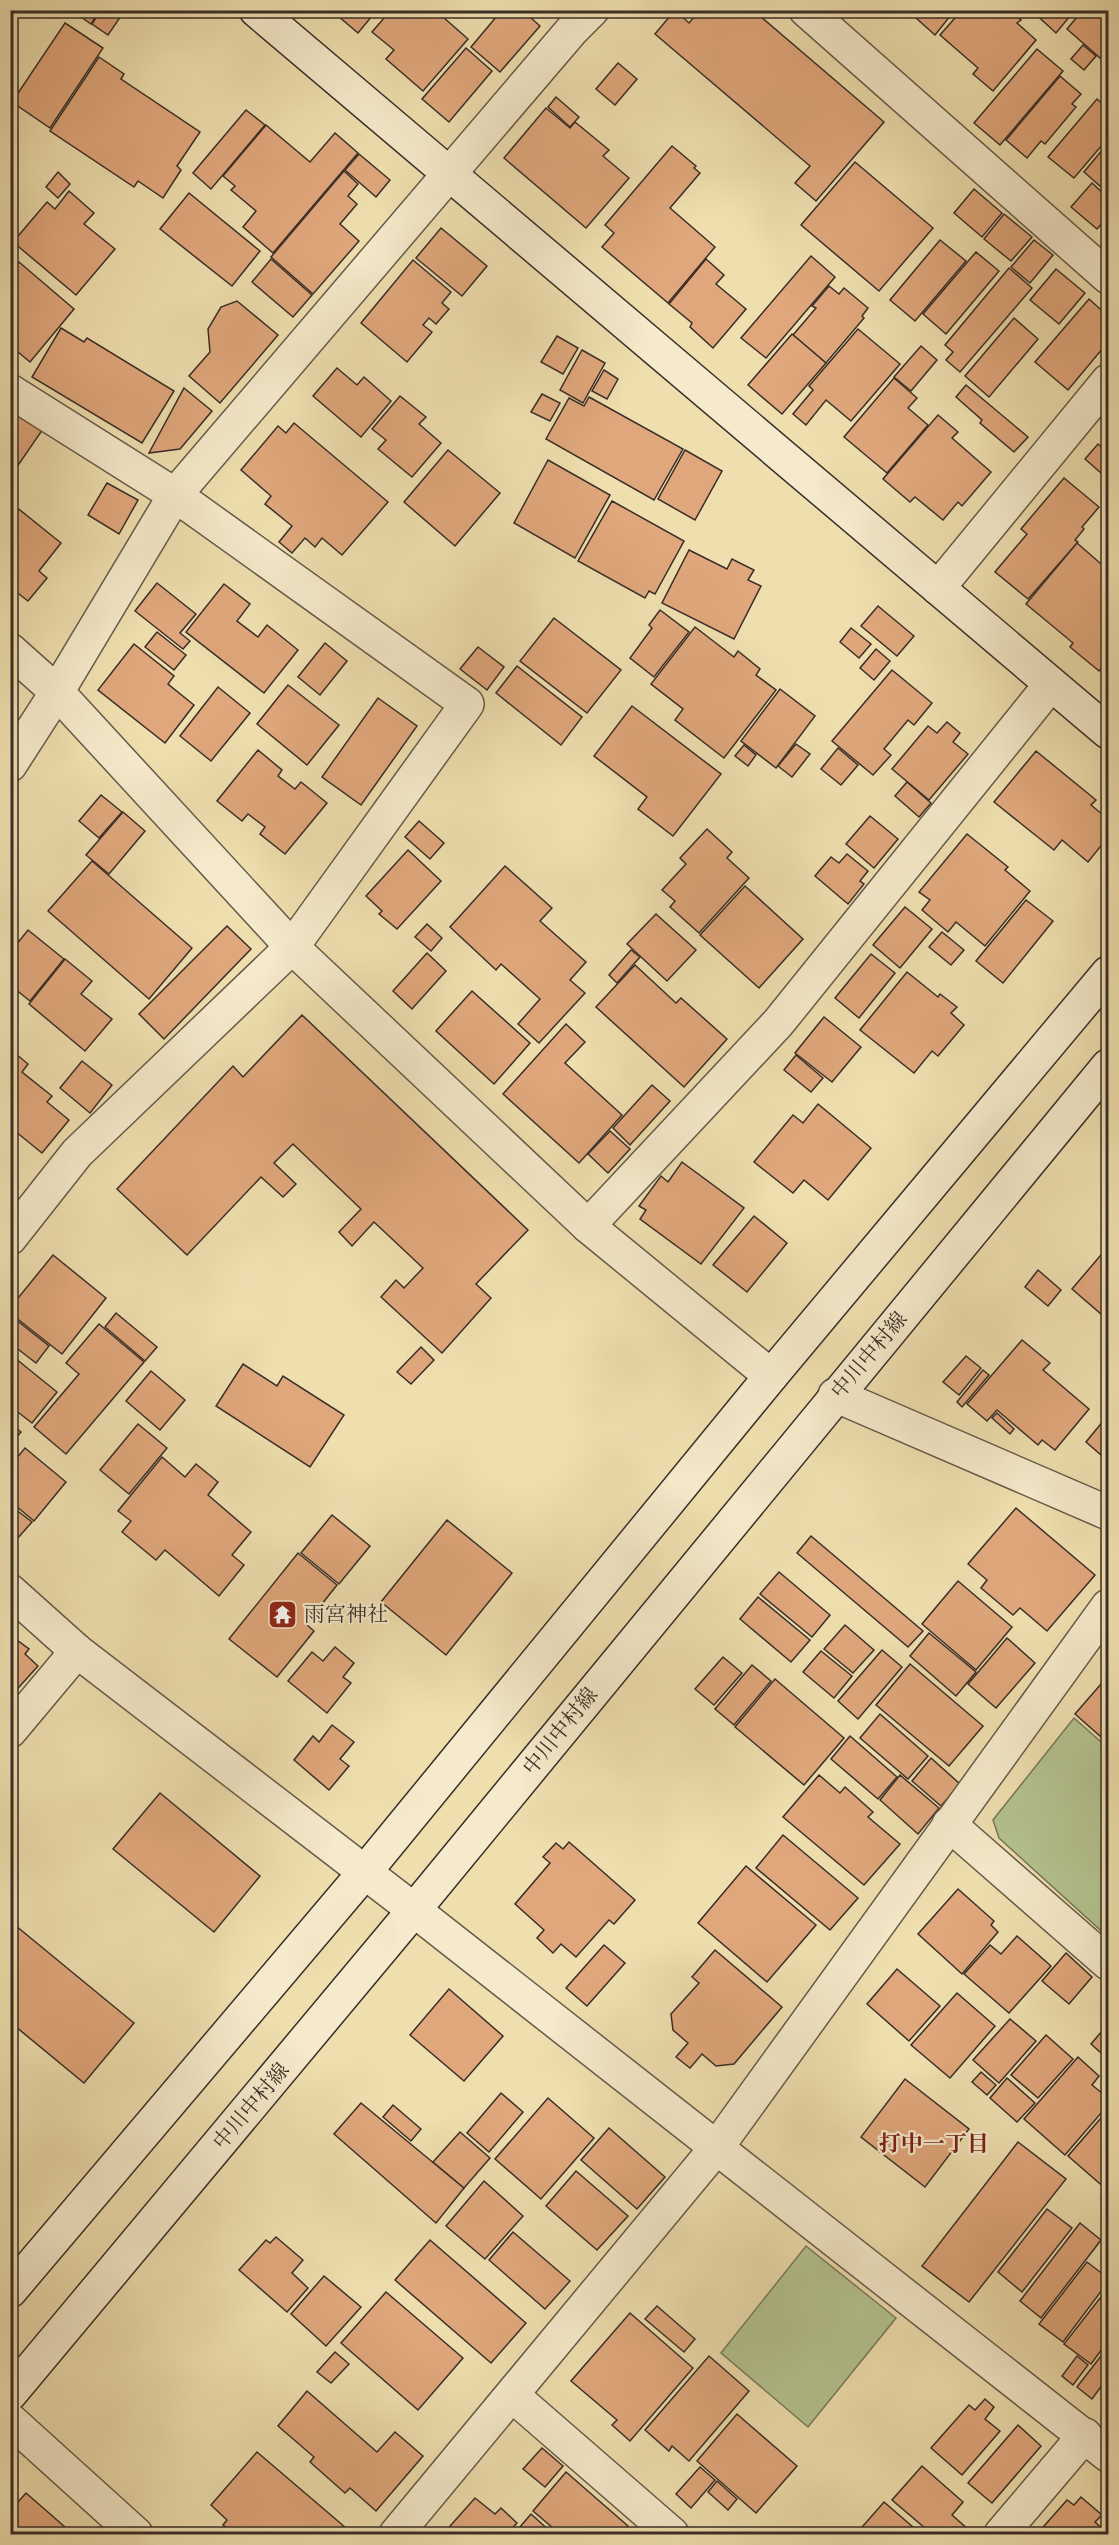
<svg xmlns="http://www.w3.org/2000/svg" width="1119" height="2545" viewBox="0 0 1119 2545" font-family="Alegreya,'Noto Serif JP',serif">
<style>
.green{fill:#b4c38f;stroke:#76785b;stroke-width:1.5}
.building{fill:#e0a77c;stroke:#392e27;stroke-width:1.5}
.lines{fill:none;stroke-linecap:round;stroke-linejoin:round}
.street-casing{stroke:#665a49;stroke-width:36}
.secondary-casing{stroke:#392e27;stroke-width:36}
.street{stroke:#f5eacb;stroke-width:33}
.secondary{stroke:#f5eacb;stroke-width:33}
.labels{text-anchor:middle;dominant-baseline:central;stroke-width:4.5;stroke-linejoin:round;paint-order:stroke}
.street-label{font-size:21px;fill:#392e27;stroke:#f5eacb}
.poi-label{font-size:21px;fill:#392e27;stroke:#f5eacb;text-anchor:start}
.neighbourhood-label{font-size:22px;font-weight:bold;fill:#7a1f14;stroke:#f5eacb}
</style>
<rect width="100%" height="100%" fill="#efdfaf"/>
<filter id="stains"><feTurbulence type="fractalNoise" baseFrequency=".00333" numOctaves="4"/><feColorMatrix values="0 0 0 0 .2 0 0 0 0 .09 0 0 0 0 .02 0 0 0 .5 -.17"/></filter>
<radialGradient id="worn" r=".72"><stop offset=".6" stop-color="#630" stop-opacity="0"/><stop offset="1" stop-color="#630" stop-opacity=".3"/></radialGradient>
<g class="green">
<polygon points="1074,1718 1108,1748 1108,1937 999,1838 993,1820"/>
<polygon points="806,2246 896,2318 808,2427 721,2353"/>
</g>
<g class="building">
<polygon points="71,10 100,10 91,24"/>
<polygon points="101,10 119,10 123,13 108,35 92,24"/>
<polygon points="331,10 377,10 358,33"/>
<polygon points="391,10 435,10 468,39 423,91 386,59 394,50 372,32"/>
<polygon points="502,10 522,10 540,26 500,72 471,47"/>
<polygon points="675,10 689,23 700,10 753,10 884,122 816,201 795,183 810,166 655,34"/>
<polygon points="907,10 955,10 935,35"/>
<polygon points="962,10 1010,10 1021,20 1017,23 1036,40 993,91 973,74 978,68 940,35"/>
<polygon points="1031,10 1075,10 1056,33"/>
<polygon points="1083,10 1108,10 1107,64 1067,29"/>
<polygon points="65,23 103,48 50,128 12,102"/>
<polygon points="1083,45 1096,56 1084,70 1071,59"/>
<polygon points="466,48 492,71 449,122 422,99"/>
<polygon points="1037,49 1063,71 1000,145 974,123"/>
<polygon points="99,57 124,74 121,79 200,132 177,166 181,170 163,198 138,181 134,187 50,131"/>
<polygon points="618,63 637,79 615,105 596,89"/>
<polygon points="1060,76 1081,94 1072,104 1076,107 1045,144 1041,141 1027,158 1006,140"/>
<polygon points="556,97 579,117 570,127 548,107"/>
<polygon points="1097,99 1108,109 1108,138 1074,178 1048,157"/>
<polygon points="546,108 570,128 575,122 609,150 603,156 629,178 586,228 504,158"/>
<polygon points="246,110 265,125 211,189 193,173"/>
<polygon points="266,125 310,162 335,133 358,153 273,253 243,227 256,211 231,190 235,186 223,176"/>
<polygon points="1108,143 1108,193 1084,172"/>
<polygon points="672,146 696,166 694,168 700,173 670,208 715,247 668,303 602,247 614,233 605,225"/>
<polygon points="359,154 390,180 376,197 345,170"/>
<polygon points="855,162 933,228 879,291 801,225"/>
<polygon points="344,171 358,184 348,196 357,204 340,224 359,241 313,294 271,257"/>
<polygon points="58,172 70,184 58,198 46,187"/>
<polygon points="1092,183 1108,198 1108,216 1097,229 1071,207"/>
<polygon points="974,189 1002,213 982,237 954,213"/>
<polygon points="69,191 94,213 84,224 115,249 76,295 13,242 47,202 55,209"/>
<polygon points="189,193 260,251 232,286 160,229"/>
<polygon points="1004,214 1032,237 1011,261 984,239"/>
<polygon points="441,228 487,266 462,296 416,258"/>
<polygon points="940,240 966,261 915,321 890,300"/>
<polygon points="1034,240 1053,255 1030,283 1011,267"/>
<polygon points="976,252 999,271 946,334 923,314"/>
<polygon points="811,256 835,277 766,358 741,338"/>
<polygon points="271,259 312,295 293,317 252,282"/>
<polygon points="706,259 724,275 716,284 746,309 713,348 690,327 692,323 669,304"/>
<polygon points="413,260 451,292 442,303 449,309 436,324 429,318 423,325 432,332 407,362 361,323"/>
<polygon points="19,262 74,309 30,362 12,347 18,340 10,334 10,272"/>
<polygon points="1009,268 1032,288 960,372 946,360 953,352 945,345"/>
<polygon points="1056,269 1085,293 1059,324 1030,300"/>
<polygon points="829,286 839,294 844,288 868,308 862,316 864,318 826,363 793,335 816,308 812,306"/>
<polygon points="1089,299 1108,316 1108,342 1068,390 1035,362"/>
<polygon points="237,301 278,335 220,403 189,376 210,352 208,329 221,307"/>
<polygon points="1014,318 1038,339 989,397 965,376"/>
<polygon points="61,328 84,342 87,338 174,391 142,443 32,377"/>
<polygon points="858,329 900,364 851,421 826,400 806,425 793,414 813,390 809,386"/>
<polygon points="792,334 826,363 782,414 748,385"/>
<polygon points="557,336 578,348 563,374 541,362"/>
<polygon points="921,346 937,360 911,391 894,377"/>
<polygon points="582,350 605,363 583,403 560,390"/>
<polygon points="337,368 357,385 364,377 391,401 361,437 313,396"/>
<polygon points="604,370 618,379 607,399 592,391"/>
<polygon points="894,378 917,398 908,408 928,425 887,473 844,437"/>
<polygon points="966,385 1028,437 1014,452 980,423 982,420 956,397"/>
<polygon points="184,388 212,411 180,449 149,453"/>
<polygon points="542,394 560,403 550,421 531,412"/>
<polygon points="400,396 426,417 419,424 441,443 412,477 378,449 386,440 372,429"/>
<polygon points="589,397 683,449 654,500 546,439 569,398 584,406"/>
<polygon points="14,409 43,429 10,477 10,414"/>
<polygon points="938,415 958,432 952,438 991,472 962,506 958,502 943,520 915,497 910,502 883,479"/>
<polygon points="294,423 388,502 342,555 322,538 315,547 305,538 292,553 279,542 292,526 265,504 271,496 241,470 278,426 286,433"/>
<polygon points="1098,444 1108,453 1108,479 1085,459"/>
<polygon points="448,450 500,493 455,546 404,502"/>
<polygon points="685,450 722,471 695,520 658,499"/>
<polygon points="548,460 610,495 575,558 514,523"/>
<polygon points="1064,478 1099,507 1082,527 1084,529 1075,540 1078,542 1028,599 995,572 1027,534 1021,529"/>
<polygon points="107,483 138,500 119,534 88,515"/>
<polygon points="612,501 684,541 655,594 649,591 645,598 578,561"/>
<polygon points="10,502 61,543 39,571 47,578 28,601 10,587"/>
<polygon points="1077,543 1108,570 1108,660 1099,671 1070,647 1073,643 1026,604"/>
<polygon points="689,550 727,569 732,559 754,570 748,580 761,586 734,639 662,603"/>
<polygon points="157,583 196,614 180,633 190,641 183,649 135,611"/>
<polygon points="224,584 250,604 237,621 258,637 267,625 298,650 264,693 186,632"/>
<polygon points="878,606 914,636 897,656 861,626"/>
<polygon points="660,610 689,632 654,677 630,658 652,628 649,625"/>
<polygon points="554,618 621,670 587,713 520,661"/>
<polygon points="695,627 734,657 738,651 760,669 756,675 776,690 724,758 675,720 683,709 651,684"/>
<polygon points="851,628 871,644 859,658 840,642"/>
<polygon points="157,632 186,655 174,670 145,647"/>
<polygon points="325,643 347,661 320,695 298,677"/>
<polygon points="134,644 174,676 168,684 194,705 165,743 98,690"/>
<polygon points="478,647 504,667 487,690 460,669"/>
<polygon points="876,649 890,661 874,680 860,668"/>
<polygon points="517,666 582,717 561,745 496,693"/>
<polygon points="892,670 932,703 914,725 908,720 884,749 891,755 873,775 832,741"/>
<polygon points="288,685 339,725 307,765 257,724"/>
<polygon points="218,687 250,713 211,761 180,736"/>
<polygon points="780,689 815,716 776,768 741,741"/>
<polygon points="378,698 417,726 361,805 322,777"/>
<polygon points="632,706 721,774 673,836 638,809 647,797 594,756"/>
<polygon points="947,722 960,733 953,742 968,754 929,800 892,769 928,726 937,733"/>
<polygon points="796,744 810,754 792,777 778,766"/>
<polygon points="744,745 756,755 748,766 735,756"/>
<polygon points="838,748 858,765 841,785 821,769"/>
<polygon points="258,750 282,770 278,776 295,789 301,782 327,803 285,854 260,834 265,827 248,814 242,821 217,801"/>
<polygon points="1036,751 1096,800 1091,805 1108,819 1108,837 1088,862 1062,840 1054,850 994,802"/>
<polygon points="907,782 931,803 919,817 895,796"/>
<polygon points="101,795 122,812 99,838 79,821"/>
<polygon points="123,812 145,831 109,874 86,855"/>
<polygon points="870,816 898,839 874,868 846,844"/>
<polygon points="419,821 444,843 430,859 405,837"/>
<polygon points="707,829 732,852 727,858 749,878 699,933 670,907 675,901 662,890 686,864 680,858"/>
<polygon points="967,834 1008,867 1005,870 1030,891 985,946 956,922 948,932 922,910 930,900 919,892"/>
<polygon points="408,850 441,881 397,929 379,914 382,911 366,896"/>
<polygon points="847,854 868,871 860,881 864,884 848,904 815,876 831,857 839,863"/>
<polygon points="92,861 192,948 149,999 48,911"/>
<polygon points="505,866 552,908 540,921 586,962 570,980 585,993 539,1043 518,1024 540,999 501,964 496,970 450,927"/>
<polygon points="745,886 803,939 759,988 700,935"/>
<polygon points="1026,900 1053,921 1003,983 976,961"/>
<polygon points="905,907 932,929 900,968 873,945"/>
<polygon points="656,914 696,950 667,981 627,944"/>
<polygon points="427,924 442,938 431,951 415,937"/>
<polygon points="227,926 251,949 164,1039 139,1014"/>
<polygon points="28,930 64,959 30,1001 10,985 10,942 16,945"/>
<polygon points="942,932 964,950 951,965 929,947"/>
<polygon points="631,950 640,957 617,983 609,975"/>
<polygon points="427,953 446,971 412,1009 393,991"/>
<polygon points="871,954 895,973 859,1018 835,998"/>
<polygon points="65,959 92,981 81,994 112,1019 85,1051 29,1004"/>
<polygon points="635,965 676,1003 681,998 727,1039 684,1087 596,1007"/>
<polygon points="907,972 938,997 940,994 957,1007 951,1013 964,1025 938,1056 932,1051 914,1073 860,1030"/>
<polygon points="472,991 530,1043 494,1084 436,1031"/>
<polygon points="302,1015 528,1230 476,1284 491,1298 442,1353 381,1297 396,1280 404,1288 423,1268 374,1222 352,1246 339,1232 361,1209 293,1144 274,1163 296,1184 283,1197 261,1177 187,1255 117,1189 233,1066 243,1077"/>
<polygon points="824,1017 861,1047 832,1082 795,1053"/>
<polygon points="566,1024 585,1042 565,1063 622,1115 579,1163 503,1094"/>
<polygon points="10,1049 28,1064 22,1072 52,1096 47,1102 69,1120 42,1153 10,1127"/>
<polygon points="796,1055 823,1078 811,1092 784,1070"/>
<polygon points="82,1061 112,1085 90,1113 60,1088"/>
<polygon points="652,1085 670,1101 630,1145 613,1128"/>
<polygon points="818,1104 871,1148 828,1200 804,1180 793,1193 754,1162 793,1115 803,1123"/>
<polygon points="610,1131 630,1149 608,1173 588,1154"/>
<polygon points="682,1162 744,1208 701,1264 640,1219 646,1210 639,1206 661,1176 668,1182"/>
<polygon points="754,1216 787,1243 747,1292 713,1265"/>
<polygon points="1106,1249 1108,1252 1108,1320 1072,1289"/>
<polygon points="53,1255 106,1298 62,1354 10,1313 10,1308"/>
<polygon points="1038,1270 1061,1290 1048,1306 1025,1287"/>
<polygon points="116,1313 157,1347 145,1361 105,1327"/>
<polygon points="10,1315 49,1346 36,1363 10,1343"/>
<polygon points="99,1324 144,1362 66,1454 34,1427 79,1374 66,1363"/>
<polygon points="1022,1340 1050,1363 1043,1370 1089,1409 1055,1450 1042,1440 1038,1445 997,1410 987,1421 967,1404"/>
<polygon points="421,1347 434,1360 411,1384 397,1372"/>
<polygon points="10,1354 57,1392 32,1423 10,1406"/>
<polygon points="966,1356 981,1368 959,1395 943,1382"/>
<polygon points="243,1364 277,1386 283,1376 344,1415 310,1467 216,1406"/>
<polygon points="983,1370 989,1375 962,1407 957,1402"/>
<polygon points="151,1371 185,1400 160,1430 126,1401"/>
<polygon points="997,1413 1014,1429 1010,1434 992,1418"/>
<polygon points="1108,1415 1108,1461 1086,1442"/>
<polygon points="10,1423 21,1432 10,1445"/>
<polygon points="138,1424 167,1448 129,1494 100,1470"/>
<polygon points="25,1448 66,1482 34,1521 10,1501 10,1466"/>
<polygon points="162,1457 185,1477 196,1464 218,1482 208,1495 251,1532 232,1555 244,1565 219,1596 165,1550 156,1560 122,1532 131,1521 118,1511"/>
<polygon points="10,1505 32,1522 17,1539 10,1533"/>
<polygon points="1016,1508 1095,1575 1047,1631 1020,1608 1013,1615 981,1588 987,1580 968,1564"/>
<polygon points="332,1515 370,1546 339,1584 301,1553"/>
<polygon points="447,1520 512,1573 446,1655 381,1602"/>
<polygon points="811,1536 923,1631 908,1647 797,1553"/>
<polygon points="298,1553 337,1585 306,1624 314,1631 277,1677 229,1639"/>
<polygon points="779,1572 830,1615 812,1637 760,1594"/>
<polygon points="958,1581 1012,1627 976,1670 922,1624"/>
<polygon points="758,1597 810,1640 791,1662 740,1619"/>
<polygon points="845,1625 874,1650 853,1673 824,1649"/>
<polygon points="929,1633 976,1672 956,1696 910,1656"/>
<polygon points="1007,1638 1035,1663 996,1708 968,1684"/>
<polygon points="17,1640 29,1649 25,1654 38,1666 10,1697 10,1647"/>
<polygon points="335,1647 354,1663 343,1677 351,1683 327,1713 288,1681 312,1652 323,1661"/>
<polygon points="882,1650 902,1667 858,1719 838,1701"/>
<polygon points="821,1651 852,1676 834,1698 803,1672"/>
<polygon points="723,1657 742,1673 714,1705 695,1689"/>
<polygon points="910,1664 983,1726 949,1766 876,1705"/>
<polygon points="752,1665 771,1681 734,1725 715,1709"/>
<polygon points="1108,1676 1108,1743 1075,1714"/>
<polygon points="775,1679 844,1738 804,1785 735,1727"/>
<polygon points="880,1714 928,1756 908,1779 860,1738"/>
<polygon points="332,1725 354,1742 340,1759 349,1766 329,1790 294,1760 313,1736 319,1742"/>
<polygon points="850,1736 897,1777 878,1799 831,1759"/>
<polygon points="931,1758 960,1784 941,1806 912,1781"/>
<polygon points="819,1775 840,1793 845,1787 873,1812 868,1817 900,1844 864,1885 783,1817"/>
<polygon points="900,1775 939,1808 918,1834 880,1800"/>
<polygon points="160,1793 260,1876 214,1932 113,1849"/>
<polygon points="783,1835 858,1898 830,1930 756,1868"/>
<polygon points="569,1842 635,1900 614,1924 609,1920 576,1957 561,1944 553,1953 537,1938 544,1930 515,1904 550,1863 543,1857 556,1843 563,1849"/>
<polygon points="746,1866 816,1925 767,1982 698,1923"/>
<polygon points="958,1889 994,1921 991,1925 998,1932 962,1974 918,1934"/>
<polygon points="10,1921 134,2023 84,2083 10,2022"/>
<polygon points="1017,1936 1051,1966 1009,2013 964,1974 990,1945 1001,1954"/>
<polygon points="604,1945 625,1963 587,2006 566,1988"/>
<polygon points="715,1950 782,2007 734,2064 716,2066 702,2054 690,2068 676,2057 688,2043 673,2030 671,2014 699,1983 692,1977"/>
<polygon points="1066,1953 1092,1977 1069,2004 1042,1981"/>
<polygon points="897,1969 940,2006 909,2041 867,2004"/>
<polygon points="449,1989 503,2036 464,2081 410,2035"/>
<polygon points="957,1993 995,2026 950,2078 911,2045"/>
<polygon points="1010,2019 1036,2041 999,2083 973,2060"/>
<polygon points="1108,2024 1108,2059 1091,2044"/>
<polygon points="1046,2035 1073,2059 1038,2098 1011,2075"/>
<polygon points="1078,2057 1099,2076 1092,2085 1108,2098 1108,2105 1065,2155 1024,2119"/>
<polygon points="981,2072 996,2085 987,2095 972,2082"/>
<polygon points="1007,2078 1035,2103 1017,2122 990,2098"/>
<polygon points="905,2079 969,2129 925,2187 861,2137"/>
<polygon points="501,2093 523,2112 489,2152 467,2133"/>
<polygon points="548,2098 594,2138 541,2199 495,2159"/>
<polygon points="361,2103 464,2188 436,2223 334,2134"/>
<polygon points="393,2105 421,2129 411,2141 383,2117"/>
<polygon points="1108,2110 1108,2187 1106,2189 1068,2156"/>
<polygon points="609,2128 665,2177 637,2209 581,2160"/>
<polygon points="460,2132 490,2158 464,2188 433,2162"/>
<polygon points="1018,2142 1066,2179 969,2302 922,2266"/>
<polygon points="576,2171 628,2216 597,2250 546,2206"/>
<polygon points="484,2181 523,2216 485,2259 446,2226"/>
<polygon points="1108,2189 1108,2205 1101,2198"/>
<polygon points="1047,2209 1072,2228 1022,2292 998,2272"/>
<polygon points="1080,2223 1101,2240 1041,2318 1020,2301"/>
<polygon points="513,2232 570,2281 545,2309 489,2260"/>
<polygon points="276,2237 303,2260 292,2273 308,2288 287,2312 239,2270 266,2240 270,2243"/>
<polygon points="430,2240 526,2323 491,2363 395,2280"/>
<polygon points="1087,2262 1108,2278 1108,2282 1063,2342 1039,2324"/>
<polygon points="324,2276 361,2307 326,2346 291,2314"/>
<polygon points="1108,2288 1108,2341 1091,2364 1064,2344"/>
<polygon points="386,2292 463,2358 418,2410 341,2343"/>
<polygon points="657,2306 695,2339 684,2352 645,2319"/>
<polygon points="630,2313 693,2368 630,2441 612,2425 617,2420 571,2381"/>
<polygon points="335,2352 349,2364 331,2383 317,2372"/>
<polygon points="709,2356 749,2391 689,2461 672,2446 669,2451 645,2430"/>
<polygon points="1077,2356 1088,2365 1073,2385 1062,2376"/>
<polygon points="1101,2356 1108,2362 1108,2377 1092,2399 1077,2387"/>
<polygon points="307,2391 377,2452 395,2432 423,2456 376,2511 350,2488 345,2493 310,2462 314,2457 278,2426"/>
<polygon points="985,2399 994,2407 985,2419 1000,2431 962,2475 931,2448 969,2405 975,2410"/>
<polygon points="737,2414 797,2466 756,2513 697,2461"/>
<polygon points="1018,2425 1041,2446 992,2503 968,2483"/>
<polygon points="542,2448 563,2466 545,2487 523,2469"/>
<polygon points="257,2452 353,2534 234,2534 223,2525 227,2520 211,2505"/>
<polygon points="922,2466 963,2502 952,2515 969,2530 965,2534 932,2534 892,2500"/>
<polygon points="700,2467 715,2480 691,2508 676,2494"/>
<polygon points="566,2472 628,2526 621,2534 560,2534 533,2511"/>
<polygon points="717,2481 737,2499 728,2510 708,2492"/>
<polygon points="26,2493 73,2534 10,2534 10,2511"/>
<polygon points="1081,2497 1102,2515 1095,2522 1108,2534 1037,2534 1067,2500 1074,2505"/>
<polygon points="475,2498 495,2514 501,2508 517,2523 507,2534 443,2534"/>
<polygon points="884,2502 921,2534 856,2534"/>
<polygon points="531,2514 553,2534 529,2534 520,2527"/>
</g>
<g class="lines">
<defs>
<g id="street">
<polyline points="806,10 1108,277"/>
<polyline points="10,391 175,495 467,704 292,947 77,1153 10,1238"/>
<polyline points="938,588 1108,381"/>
<polyline points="10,650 57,692 292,947 588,1226 771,1376"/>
<polyline points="10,765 57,692 175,495 572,30 592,10"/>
<polyline points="588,1226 778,1023 1051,684"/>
<polyline points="835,1395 1108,1513"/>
<polyline points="10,1591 77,1651 414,1910 1108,2455"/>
<polyline points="10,1731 77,1651"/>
<polyline points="949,1824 1108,1963"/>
<polyline points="512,2395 672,2534"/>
<polyline points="10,2420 136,2534"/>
<polyline points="396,2534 717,2147 1108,1606"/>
<polyline points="1001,2534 1085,2435"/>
</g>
<g id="secondary">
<polyline points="256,10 1108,732"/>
<polyline points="10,2291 364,1873 771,1376 1108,973"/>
<polyline points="10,2394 414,1910 1108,1066"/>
</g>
</defs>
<use href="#street" class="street-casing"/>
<use href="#secondary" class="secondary-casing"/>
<use href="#street" class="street"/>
<use href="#secondary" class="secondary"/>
</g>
<defs>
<symbol id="temple-square" viewBox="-11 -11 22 22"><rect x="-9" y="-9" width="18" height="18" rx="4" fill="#8f2418" stroke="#f5eacb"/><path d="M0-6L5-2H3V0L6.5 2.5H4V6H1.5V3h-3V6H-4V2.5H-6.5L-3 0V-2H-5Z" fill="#fff"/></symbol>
</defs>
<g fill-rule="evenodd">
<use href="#temple-square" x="266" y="1598" width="33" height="33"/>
</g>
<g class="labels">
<g class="street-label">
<text transform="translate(869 1355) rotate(-50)">中川中村線</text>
<text transform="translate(560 1731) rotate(-51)">中川中村線</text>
<text transform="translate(251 2106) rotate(-50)">中川中村線</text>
</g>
<g class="poi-label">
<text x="304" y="1614">雨宮神社</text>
</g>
<g class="neighbourhood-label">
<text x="934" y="2144">打中一丁目</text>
</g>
</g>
<rect width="1119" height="2545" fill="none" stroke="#efdfaf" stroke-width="36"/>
<rect x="12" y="12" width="1095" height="2521" fill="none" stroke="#392e27" stroke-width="3"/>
<rect x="18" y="18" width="1083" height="2509" fill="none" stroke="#392e27" stroke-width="1.5"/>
<rect width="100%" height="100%" filter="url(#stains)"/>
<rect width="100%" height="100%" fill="url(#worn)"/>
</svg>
